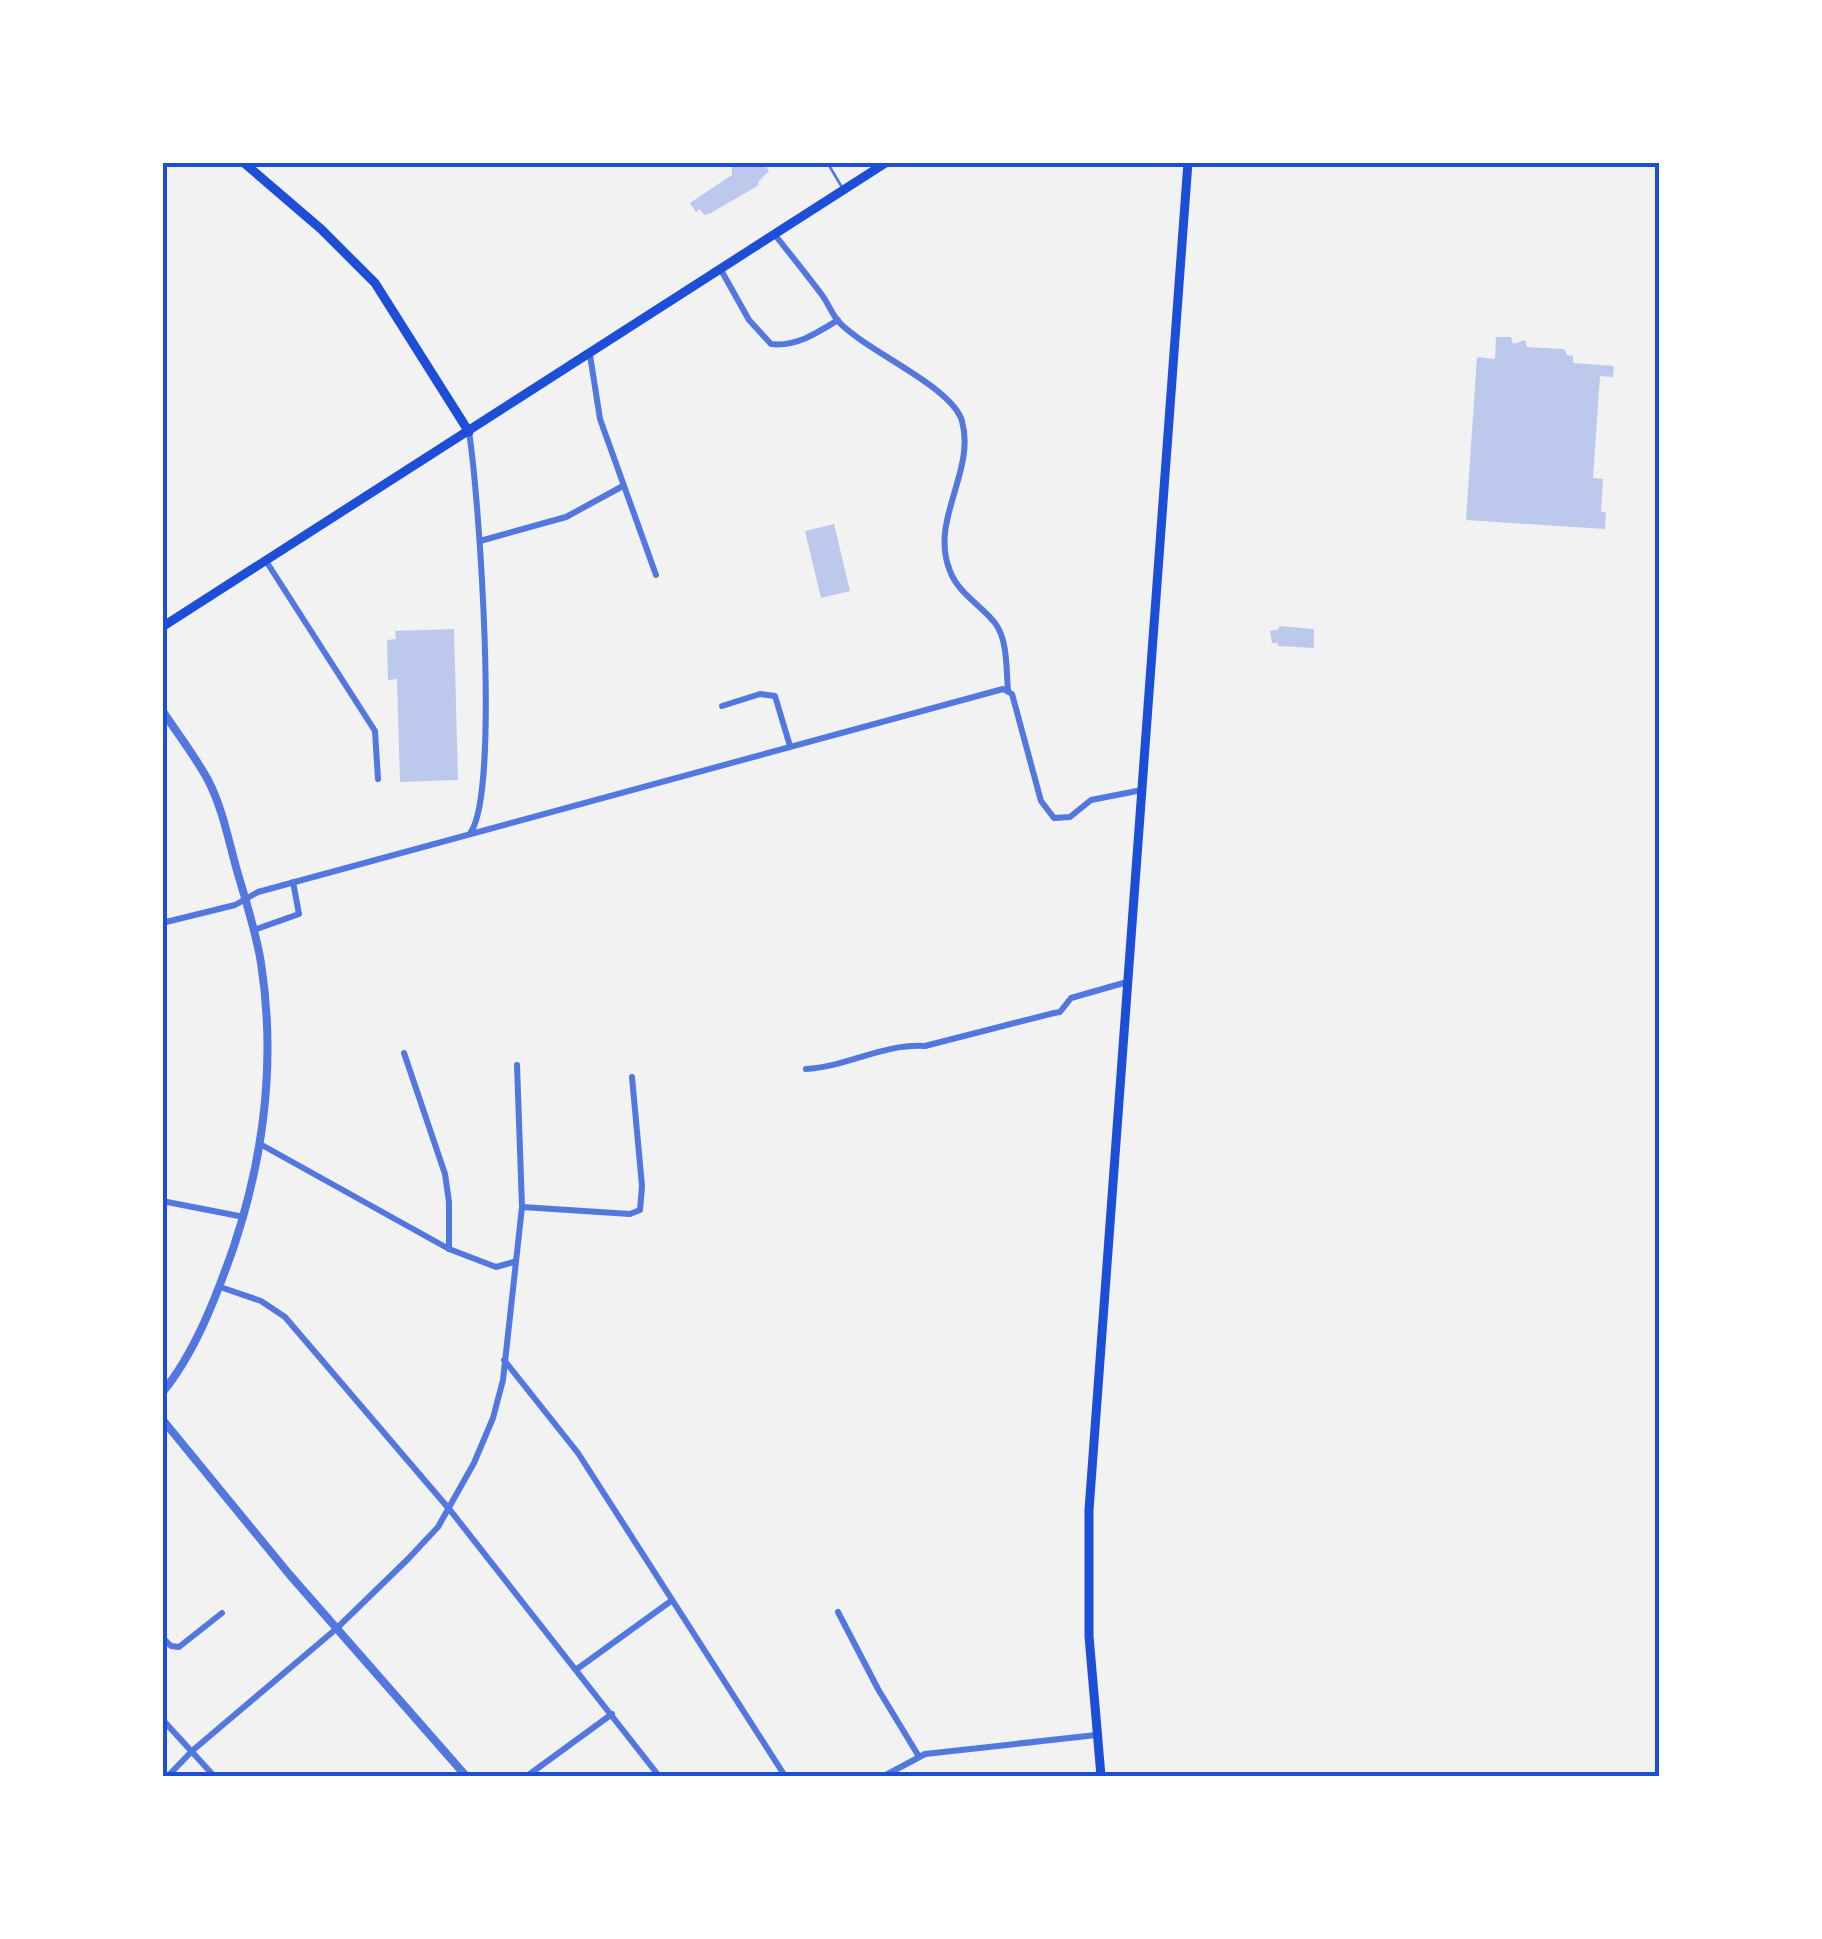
<svg xmlns="http://www.w3.org/2000/svg" width="1822" height="1939" viewBox="0 0 1822 1939" font-family="'Golos Text',sans-serif">
<style>
.building{fill:#bdc9ec}
.lines{fill:none;stroke-linecap:round;stroke-linejoin:round}
.service{stroke:#5277de;stroke-width:2.5}
.minor{stroke:#5277de;stroke-width:6}
.tertiary{stroke:#5277de;stroke-width:8}
.secondary{stroke:#1d4ed8;stroke-width:9}
.primary{stroke:#1d4ed8;stroke-width:9}
.neatline{fill:none;stroke:#1d4ed8;stroke-width:4}
</style>
<rect width="100%" height="100%" fill="#f2f2f2"/>
<g class="building">
<polygon points="732,162 771,162 766,166 769,171 758,182 759,185 711,213 704,215 700,209 696,212 690,203 732,175"/>
<polygon points="1496,337 1511,337 1513,344 1525,340 1527,347 1564,349 1567,355 1573,356 1573,363 1614,366 1613,377 1600,376 1593,478 1603,479 1601,512 1606,512 1605,529 1466,520 1477,357 1495,359"/>
<polygon points="834,524 850,591 821,598 805,531"/>
<polygon points="1279,626 1314,629 1314,648 1278,646 1278,643 1272,643 1270,631 1279,629"/>
<polygon points="454,629 458,780 400,782 397,679 388,680 387,640 396,639 395,631"/>
</g>
<g class="lines">
<polyline class="service" points="827,162 843,189"/>
<g class="minor">
<path d="M 775,235 C 791,255 807,275 822,295 C 828,303 832,314 838,321 C 865,351 952,386 962,421 C 976,472 929,520 950,571 C 958,593 981,605 995,623 C 1008,640 1006,669 1008,690"/>
<path d="M 721,270 L 749,320 L 771,344 C 796,347 817,333 838,320"/>
<polyline points="590,355 600,419 656,575"/>
<path d="M 469,432 C 479,495 500,788 471,832"/>
<polyline points="480,541 566,517 623,486"/>
<polyline points="266,561 375,731 378,779"/>
<polyline points="722,706 760,694 775,696 790,746"/>
<polyline points="162,923 235,905 258,892 1003,689 1012,694 1041,801 1054,818 1070,817 1091,800 1142,790"/>
<polyline points="254,930 299,914 293,882"/>
<polyline points="404,1053 445,1174 449,1202 449,1249"/>
<path d="M 806,1069 C 846,1067 885,1043 925,1046 L 1054,1013 L 1060,1012 L 1071,998 L 1127,982"/>
<polyline points="260,1144 449,1249 496,1267 514,1262"/>
<polyline points="162,1201 244,1217"/>
<polyline points="522,1207 630,1214 640,1210 642,1186 632,1077"/>
<polyline points="220,1287 261,1301 285,1317 450,1510 659,1776"/>
<polyline points="504,1360 578,1453 785,1776"/>
<polyline points="838,1612 878,1689 918,1755"/>
<polyline points="162,1637 171,1646 179,1647 222,1613"/>
<polyline points="577,1669 671,1601"/>
<polyline points="162,1719 214,1776"/>
<polyline points="168,1776 192,1751 336,1629 408,1559 438,1527 474,1463 493,1418 503,1380 522,1207 517,1065"/>
<polyline points="527,1776 612,1714"/>
<polyline points="884,1776 925,1754 1096,1735"/>
</g>
<g class="tertiary">
<path d="M 162,710 C 177,733 195,756 208,780 C 222,807 228,838 236,867 C 245,899 256,931 261,963 C 276,1060 264,1157 233,1249 C 216,1297 195,1353 162,1393"/>
<polyline points="162,1419 289,1574 466,1776"/>
</g>
<polyline class="secondary" points="243,162 321,229 375,283 469,432"/>
<g class="primary">
<polyline points="162,627 887,162"/>
<polyline points="1101,1776 1089,1636 1089,1510 1188,162"/>
</g>
</g>
<rect width="1822" height="1939" fill="none" stroke="#ffffff" stroke-width="330"/>
<rect x="165" y="165" width="1492" height="1609" class="neatline"/>
</svg>
